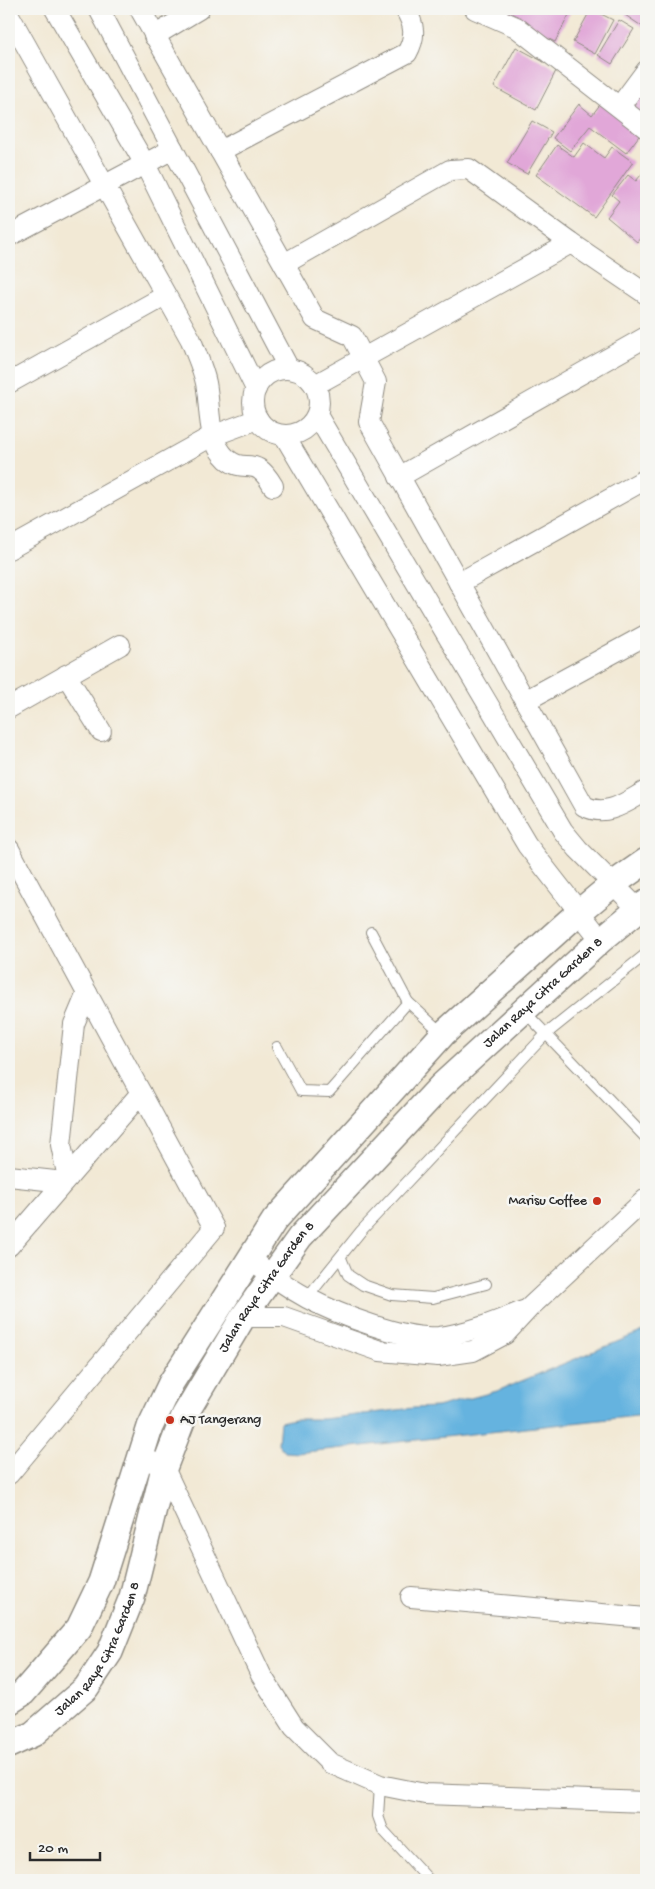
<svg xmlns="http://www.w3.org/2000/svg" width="655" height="1889" viewBox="0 0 655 1889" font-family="'Gochi Hand',sans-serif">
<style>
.water{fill:#65b3df;stroke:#486f85}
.building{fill:#e1a7d8}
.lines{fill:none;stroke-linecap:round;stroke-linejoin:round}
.service-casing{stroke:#8e8a80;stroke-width:12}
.minor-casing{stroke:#8e8a80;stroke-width:22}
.tertiary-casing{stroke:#8e8a80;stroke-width:28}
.service{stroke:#fff;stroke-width:10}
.minor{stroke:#fff;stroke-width:20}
.tertiary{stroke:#fff;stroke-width:25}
.poi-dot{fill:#c8321e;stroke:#f6f6f2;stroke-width:2}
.labels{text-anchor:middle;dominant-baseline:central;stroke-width:5;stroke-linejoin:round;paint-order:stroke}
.street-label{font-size:14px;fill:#2b2b2b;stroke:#f6f6f2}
.poi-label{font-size:14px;fill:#2b2b2b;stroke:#f6f6f2;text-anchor:end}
</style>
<rect width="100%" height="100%" fill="#f6f6f2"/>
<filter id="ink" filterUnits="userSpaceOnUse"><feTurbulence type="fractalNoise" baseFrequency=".02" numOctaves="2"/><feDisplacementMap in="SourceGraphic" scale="10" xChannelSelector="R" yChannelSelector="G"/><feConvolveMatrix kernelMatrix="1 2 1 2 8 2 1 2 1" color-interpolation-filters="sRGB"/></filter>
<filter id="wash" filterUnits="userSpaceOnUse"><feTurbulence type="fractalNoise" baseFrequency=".0096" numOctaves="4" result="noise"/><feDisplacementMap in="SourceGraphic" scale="20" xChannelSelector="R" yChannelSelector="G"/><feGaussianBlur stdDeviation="1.12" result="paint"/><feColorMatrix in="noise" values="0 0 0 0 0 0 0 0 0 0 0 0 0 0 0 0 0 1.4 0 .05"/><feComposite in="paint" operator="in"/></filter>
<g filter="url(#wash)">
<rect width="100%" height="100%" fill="#f2e9d5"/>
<polygon class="water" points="646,1330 646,1415 297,1453 285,1452 278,1444 280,1422 294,1419 324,1419 413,1408 437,1407 497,1391"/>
<g id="blocks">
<g class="building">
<polygon points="507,9 572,9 555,42 503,17"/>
<polygon points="591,9 613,20 595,54 573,42"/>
<polygon points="629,9 646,9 646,29 625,15"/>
<polygon points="619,20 634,29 612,64 598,55"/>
<polygon points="516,47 557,69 536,110 494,87"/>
<polygon points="646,80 646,121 626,104"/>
<polygon points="602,102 642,132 626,153 590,126 570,151 553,138 579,104 592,115"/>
<polygon points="532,121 552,132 527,174 507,163"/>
<polygon points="584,143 604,158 612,147 633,162 594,217 536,175 557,145 574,157"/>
<polygon points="646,169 646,231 637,242 607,217 619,201 612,195 628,175 636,181"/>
</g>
</g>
</g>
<g filter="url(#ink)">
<use href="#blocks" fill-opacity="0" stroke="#8e8a80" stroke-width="1"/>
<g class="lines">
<defs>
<g id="service">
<polyline points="371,932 408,1002 443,1034"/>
<polyline points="524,1011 646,1138"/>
<polyline points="277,1047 301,1091 329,1092 408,1002"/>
<polyline points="341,1258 348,1275 363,1285 392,1295 433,1298 486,1284"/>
<polyline points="306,1299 361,1231 546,1034 646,954"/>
<polyline points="380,1785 378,1816 383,1830 429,1880"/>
</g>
<g id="minor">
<polyline points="55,9 145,164 256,389"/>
<polyline points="99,9 289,369"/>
<path d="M 140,9 L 315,319 L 352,336 L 376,382 L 369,422 L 584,806 C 607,818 626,802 646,791"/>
<polyline points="475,9 516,27 646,128"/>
<path d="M 9,15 L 191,340 C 196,354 203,368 206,383 C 211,408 206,440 227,459 C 246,475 254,453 273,486"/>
<polyline points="154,36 199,9"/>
<polyline points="620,106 646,71"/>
<path d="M 220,151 L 407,53 C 416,37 415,25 405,9"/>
<polyline points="9,236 173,149"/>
<polyline points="284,264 450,170 469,169 571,243 646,294"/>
<circle cx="286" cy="402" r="33"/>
<polyline points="9,383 165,296"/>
<polyline points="315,385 571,243"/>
<polyline points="317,415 563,831 578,849 638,909"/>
<polyline points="284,435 527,845 601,940"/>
<polyline points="399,477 646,337"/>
<polyline points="9,549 212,436 258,419"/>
<polyline points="459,583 646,479"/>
<polyline points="66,675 101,731"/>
<polyline points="525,701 646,635"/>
<polyline points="9,708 120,645"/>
<polyline points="9,849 214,1228 9,1474"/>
<polyline points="9,1176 64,1182"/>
<polyline points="68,1178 61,1145 74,1024 87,993"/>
<polyline points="9,1246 141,1093"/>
<path d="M 250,1258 C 290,1292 323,1309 372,1325 C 393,1332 417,1339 439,1337 C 469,1333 496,1322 523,1311"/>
<polyline points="243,1317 284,1317 380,1351 438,1356 473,1351 505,1334 529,1308 646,1199"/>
<polyline points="141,1456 164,1468 261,1675 294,1727 330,1763 380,1785 425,1794 646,1802"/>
<polyline points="411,1597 646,1618"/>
</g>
<g id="tertiary">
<polyline points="9,1702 23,1693 79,1628 101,1582 150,1427 171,1383 274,1221 443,1034 578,913 613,884 646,861"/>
<path id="s1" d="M 9,1745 L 33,1734 L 86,1688 L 110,1652 L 132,1597 L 164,1468 L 184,1416 L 243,1317 L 300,1237 L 441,1086 L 601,940 L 646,903"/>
</g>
</defs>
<use href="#service" class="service-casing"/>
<use href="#minor" class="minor-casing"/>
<use href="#tertiary" class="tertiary-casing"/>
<use href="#service" class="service"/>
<use href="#minor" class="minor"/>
<use href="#tertiary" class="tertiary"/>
</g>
</g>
<g class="poi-dot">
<circle cx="597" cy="1201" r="5"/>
<circle cx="170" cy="1420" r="5"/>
</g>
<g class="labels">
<g class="street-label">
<text stroke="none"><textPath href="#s1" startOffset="946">Jalan Raya Citra Garden 8</textPath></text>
<text stroke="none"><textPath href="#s1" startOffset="541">Jalan Raya Citra Garden 8</textPath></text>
<text stroke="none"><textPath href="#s1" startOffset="136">Jalan Raya Citra Garden 8</textPath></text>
</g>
<g class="poi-label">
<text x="587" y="1201">Marisu Coffee</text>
<text x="180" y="1420" text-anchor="start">AJ Tangerang</text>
</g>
</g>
<rect width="655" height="1889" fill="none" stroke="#f6f6f2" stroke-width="30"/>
<path d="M30 1852v8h70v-8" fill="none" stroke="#2b2b2b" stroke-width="2.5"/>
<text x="38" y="1852" font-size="15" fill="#2b2b2b" stroke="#f6f6f2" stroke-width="4" paint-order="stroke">20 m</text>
</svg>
